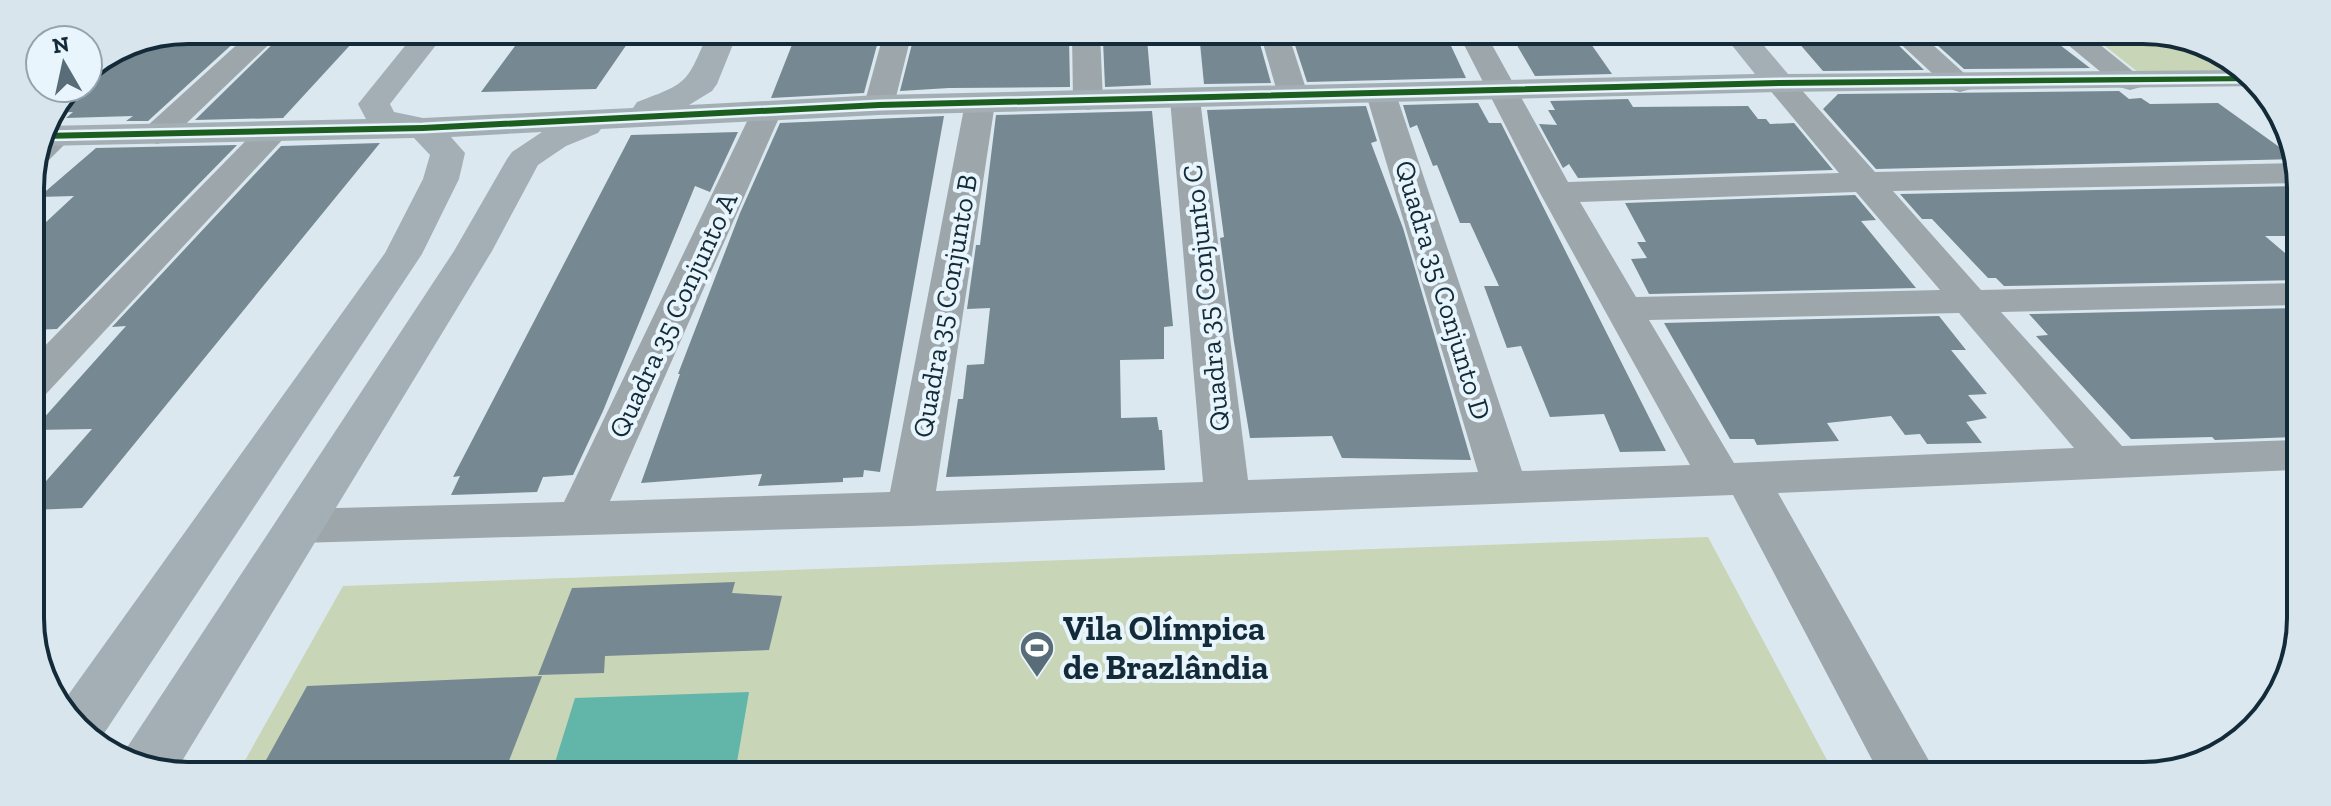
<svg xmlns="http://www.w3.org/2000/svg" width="2331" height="806" viewBox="0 0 2331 806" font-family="'Zilla Slab',serif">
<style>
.green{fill:#c9d5b7}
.water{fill:#61b6a9}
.building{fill:#768892}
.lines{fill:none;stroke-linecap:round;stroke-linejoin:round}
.street{fill:#9da6ab;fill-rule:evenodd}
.secondary{fill:#a4afb5;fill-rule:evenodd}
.cycleway-casing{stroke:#e9f5fc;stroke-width:5}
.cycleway{fill:#1b5e20;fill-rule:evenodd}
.labels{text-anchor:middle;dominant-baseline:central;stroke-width:8;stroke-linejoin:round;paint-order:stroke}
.street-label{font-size:28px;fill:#132b39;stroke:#e9f5fc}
.near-poi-label{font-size:34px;font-weight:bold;fill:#132b39;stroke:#e9f5fc;text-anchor:start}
.rim{fill:none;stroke:#132b39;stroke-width:4}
</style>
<rect width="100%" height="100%" fill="#dbe8f0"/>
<g class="green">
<polygon points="2091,35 2185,35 2242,71 2138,72"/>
<polygon points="1708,537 1835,775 239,771 343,586"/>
</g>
<polygon class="water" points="749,692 736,768 552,772 575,698"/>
<g class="building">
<polygon points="188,30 248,30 148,121 126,121 133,116 66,118 73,112 50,113 68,88 88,88 88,68 128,42"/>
<polygon points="287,30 364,30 283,118 195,120"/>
<polygon points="591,31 636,31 596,89 481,92 515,46 585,45"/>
<polygon points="797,32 850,32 846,45 877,45 864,93 771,98"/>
<polygon points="919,32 1053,32 1053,37 1069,38 1070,87 949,88 900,91 912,44 916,44"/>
<polygon points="1199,33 1257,33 1271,83 1204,84"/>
<polygon points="1291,33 1445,33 1466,78 1307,82"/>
<polygon points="1584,34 1612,74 1535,76 1511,35"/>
<polygon points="1791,34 1888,35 1924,70 1823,71"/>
<polygon points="1926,35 2047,35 2090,68 1964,69"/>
<polygon points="1147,39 1151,85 1105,87 1103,40"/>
<polygon points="2119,91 2129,99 2141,98 2150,104 2218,103 2296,159 1876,169 1823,109 1838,94"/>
<polygon points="1628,99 1633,107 1748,106 1758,119 1766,119 1770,124 1794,123 1833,170 1578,178 1569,164 1563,168 1539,124 1557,125 1548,110 1555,110 1550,101"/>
<polygon points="1478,103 1489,123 1501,123 1666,451 1620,452 1604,414 1550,417 1521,346 1507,348 1484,286 1499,286 1470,223 1460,223 1437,165 1433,166 1417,125 1410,128 1403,105"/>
<polygon points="1366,106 1377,141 1371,143 1403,228 1471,460 1342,458 1332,436 1250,438 1234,342 1220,238 1224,237 1207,110"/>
<polygon points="1152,111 1173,326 1164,327 1164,359 1120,360 1121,418 1157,417 1159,430 1162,430 1165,470 946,477 958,399 963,399 967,365 984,364 990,308 967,309 976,245 980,245 996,115"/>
<polygon points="944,116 880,472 864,470 863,477 843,478 843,482 758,486 762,474 641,483 680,374 678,374 740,213 780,123"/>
<polygon points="738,132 710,192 695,186 603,411 573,475 543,477 537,492 451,495 460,476 453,477 631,135"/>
<polygon points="380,143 82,508 32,510 32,497 92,429 33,430 126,326 112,327 281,146"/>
<polygon points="237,145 57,329 31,330 31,236 74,196 39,197 96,148"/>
<polygon points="2298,186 2298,236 2265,236 2297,263 2297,280 2004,286 1996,278 1988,278 1932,219 1922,219 1900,194"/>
<polygon points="1855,195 1876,220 1861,221 1916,288 1649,294 1631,259 1647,258 1637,242 1646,242 1625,203"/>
<polygon points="2297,308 2297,437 2215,440 2212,437 2131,439 2036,336 2048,335 2029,314"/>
<polygon points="1939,316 1966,350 1951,350 1987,394 1968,395 1987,418 1966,422 1982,443 1927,444 1920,434 1905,435 1891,416 1827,423 1839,441 1757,445 1754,439 1730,439 1664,323"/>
<polygon points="735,582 732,593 782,596 769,650 605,656 604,673 538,675 572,588"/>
<polygon points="542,676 505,771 260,771 307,686"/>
</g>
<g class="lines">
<g class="street">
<polygon points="253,30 284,30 168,141 157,144 146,141 141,134 146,127"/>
<polygon points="884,32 912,32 894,105 890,112 879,114 868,112 864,105"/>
<polygon points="1072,32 1100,33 1103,101 1099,107 1088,110 1077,107 1073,101"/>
<polygon points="1260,33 1288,33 1308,95 1304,101 1293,104 1282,101 1278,95"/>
<path d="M 1458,33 L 1486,34 L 1568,182 L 1839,173 L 1764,83 L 1768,77 L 1779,74 L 1790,77 L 1875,172 L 2298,163 L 2298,183 L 1893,191 L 1981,290 L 2297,283 L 2297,305 L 2001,312 L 2122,446 L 2297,440 L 2296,470 L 1778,493 L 1937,775 L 1880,775 L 1733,495 L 910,526 L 298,543 L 282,538 L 275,526 L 282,514 L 298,509 L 564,502 L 752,111 L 756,104 L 767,102 L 778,104 L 782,111 L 610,501 L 890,492 L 965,103 L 969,96 L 980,94 L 991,96 L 995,103 L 936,491 L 1203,482 L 1170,99 L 1174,93 L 1185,90 L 1196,93 L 1200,99 L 1248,480 L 1478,472 L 1366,94 L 1370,88 L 1381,85 L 1392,88 L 1396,94 L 1522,471 L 1690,465 L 1540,193 ZM 1856,192 L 1940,290 L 1636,297 L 1580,202 ZM 1959,313 L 2074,448 L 1734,463 L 1649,320 Z"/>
<polygon points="1891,35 1922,35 1975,83 1971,89 1960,92 1949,89"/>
<polygon points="2056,35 2088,35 2145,81 2141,87 2130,90 2119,87"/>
<polygon points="273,121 284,124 289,131 284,138 46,394 32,398 31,360 262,124"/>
<polygon points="58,125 69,128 74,135 49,160 34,162 42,132"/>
</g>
<path class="secondary" d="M 417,31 L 447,31 L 390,104 L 394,112 L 423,118 L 633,108 L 637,102 C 691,82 686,83 709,31 L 738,32 L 717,84 L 712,91 L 689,105 L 879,95 L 1755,74 L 1723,34 L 1754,34 L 1788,74 L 2240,70 L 2263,86 L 1779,92 L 879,115 L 601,129 L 598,133 L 566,146 L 538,165 L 492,251 L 176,771 L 146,771 L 123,756 L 124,752 L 454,251 L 507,159 L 512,152 L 542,132 L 451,137 L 465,153 L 459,179 L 422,254 L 99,741 L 69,723 L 61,705 L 385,253 L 423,179 L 430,155 L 414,138 L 41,146 L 44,126 L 366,119 L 358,104 Z"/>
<defs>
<polygon id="cycleway" points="2251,76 2257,81 1779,86 879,108 423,131 41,139 42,133 423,125 879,102 1779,80"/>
</defs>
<use href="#cycleway" class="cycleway-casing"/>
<use href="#cycleway" class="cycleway"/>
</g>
<defs>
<symbol id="stadium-pin" viewBox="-11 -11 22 30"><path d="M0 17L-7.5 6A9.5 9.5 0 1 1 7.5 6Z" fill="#596d79" stroke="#e9f5fc"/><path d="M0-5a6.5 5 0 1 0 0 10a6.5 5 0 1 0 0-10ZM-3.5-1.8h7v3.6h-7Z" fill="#fff"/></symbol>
</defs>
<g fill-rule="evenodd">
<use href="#stadium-pin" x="1017" y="628" width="40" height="54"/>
</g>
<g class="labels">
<g class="street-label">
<text transform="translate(1443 290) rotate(73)">Quadra 35 Conjunto D</text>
<text transform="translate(1206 298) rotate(-96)">Quadra 35 Conjunto C</text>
<text transform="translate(945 306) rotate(-80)">Quadra 35 Conjunto B</text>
<text transform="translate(673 315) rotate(-65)">Quadra 35 Conjunto A</text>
</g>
<g class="near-poi-label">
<text x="1063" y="628">Vila Olímpica<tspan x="1063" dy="39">de Brazlândia</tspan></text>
</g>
</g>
<path d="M0 0H2331V806H0ZM188 44H2143A144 144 0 0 1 2287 188V618A144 144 0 0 1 2143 762H188A144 144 0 0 1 44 618V188A144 144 0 0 1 188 44Z" fill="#d8e5ec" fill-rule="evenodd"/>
<path class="rim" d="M188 44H2143A144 144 0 0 1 2287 188V618A144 144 0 0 1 2143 762H188A144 144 0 0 1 44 618V188A144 144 0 0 1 188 44Z"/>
<g transform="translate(64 64) rotate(351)"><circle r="38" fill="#e9f5fc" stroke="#93a4ae" stroke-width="2"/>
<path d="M0-6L14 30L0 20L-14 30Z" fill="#596d79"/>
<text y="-12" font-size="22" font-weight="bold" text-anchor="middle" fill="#132b39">N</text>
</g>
</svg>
